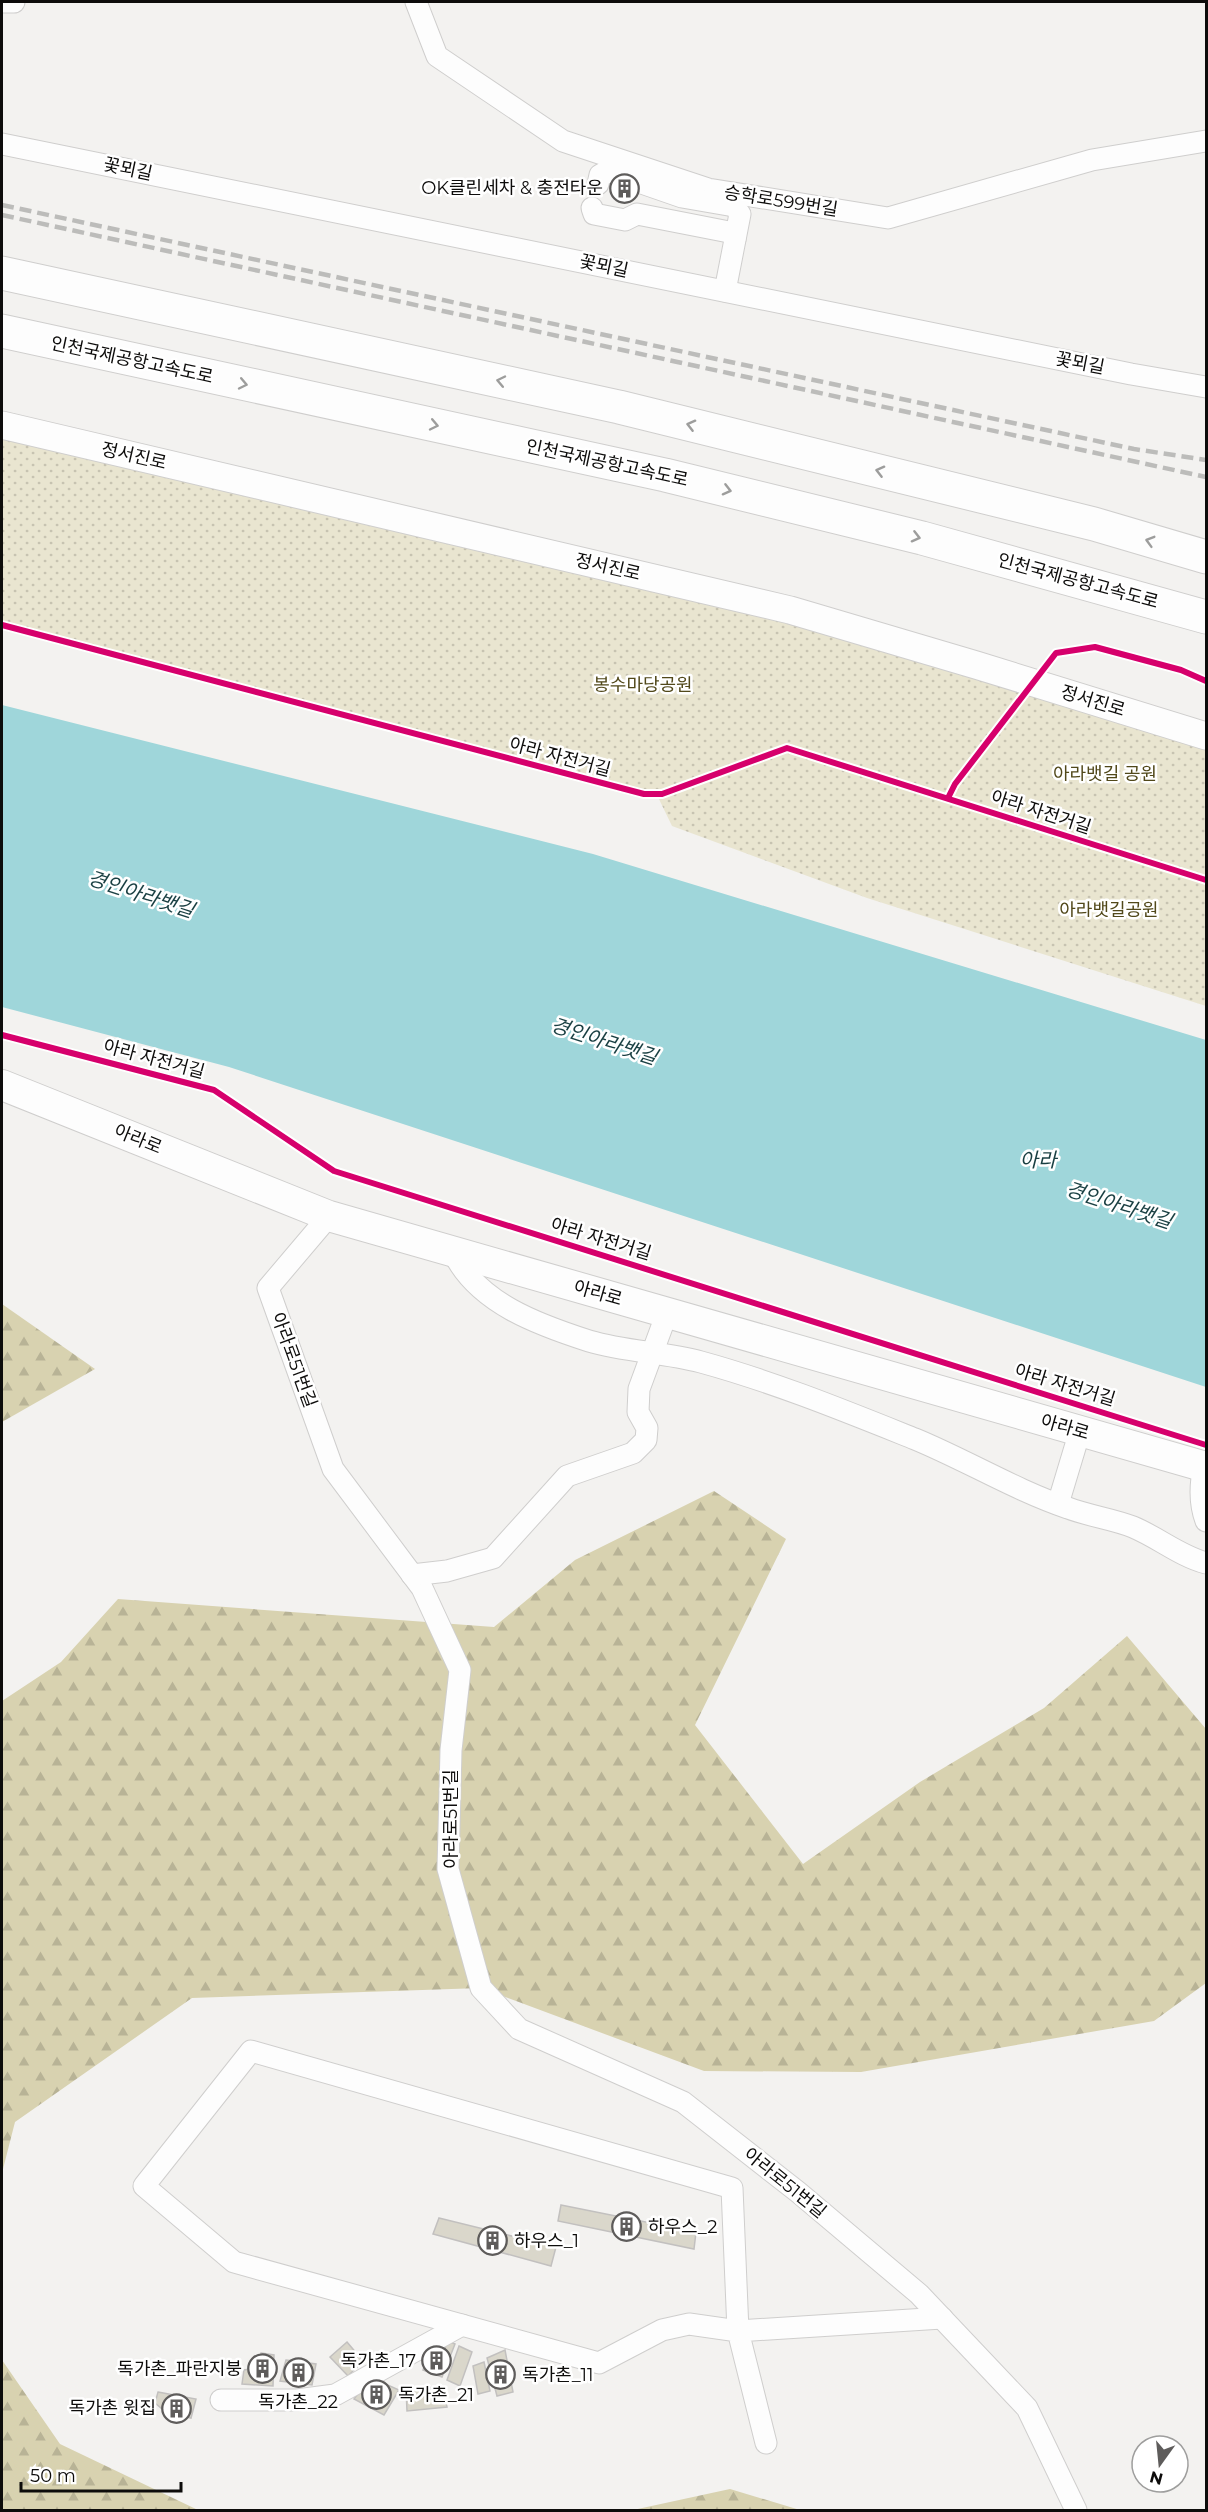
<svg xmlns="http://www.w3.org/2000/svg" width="1208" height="2512" viewBox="0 0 1208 2512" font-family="Montserrat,'Noto Sans KR',sans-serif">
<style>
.forest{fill:url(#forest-firs)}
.park{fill:url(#park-dots)}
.water{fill:#9fd6da}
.building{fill:#dad7cb;stroke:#c2c0bf;stroke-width:1.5}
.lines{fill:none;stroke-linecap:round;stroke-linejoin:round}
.minor-casing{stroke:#cfcecd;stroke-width:23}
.tertiary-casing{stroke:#cfcecd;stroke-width:29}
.secondary-casing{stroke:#cfcecd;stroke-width:32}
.motorway-casing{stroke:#cfcecd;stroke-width:35}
.minor{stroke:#fdfdfd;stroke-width:21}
.tertiary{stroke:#fdfdfd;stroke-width:27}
.secondary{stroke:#fdfdfd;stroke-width:30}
.motorway{stroke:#fdfdfd;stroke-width:33}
.rail{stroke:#bcbcba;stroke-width:4.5;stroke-dasharray:12 6;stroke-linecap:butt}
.cycleway-casing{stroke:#fff;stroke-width:10}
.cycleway{stroke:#d6006c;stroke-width:6}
.oneway{stroke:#9d9d9c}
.labels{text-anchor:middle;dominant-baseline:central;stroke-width:5;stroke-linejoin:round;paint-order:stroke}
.street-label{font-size:18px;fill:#0d0c0b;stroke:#fff}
.poi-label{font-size:18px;fill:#0d0c0b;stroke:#fff;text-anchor:end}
.park-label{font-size:18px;fill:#51481a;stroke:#fff}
.water-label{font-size:20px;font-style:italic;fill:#193f42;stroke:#fff}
</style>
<defs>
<pattern id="forest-firs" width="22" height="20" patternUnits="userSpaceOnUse" patternTransform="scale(1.5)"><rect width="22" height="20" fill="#d8d2b0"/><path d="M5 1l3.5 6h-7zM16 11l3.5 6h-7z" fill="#b8b396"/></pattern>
<pattern id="park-dots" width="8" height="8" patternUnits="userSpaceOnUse" patternTransform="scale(1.5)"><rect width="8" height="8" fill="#e9e5d0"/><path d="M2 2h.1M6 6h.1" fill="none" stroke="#c7c3b1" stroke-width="1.8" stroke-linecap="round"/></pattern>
</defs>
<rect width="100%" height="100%" fill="#f3f2f0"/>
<g class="forest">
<polygon points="2,1304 95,1369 2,1422"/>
<polygon points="714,1491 786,1539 695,1725 803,1864 920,1782 1044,1708 1127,1636 1206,1729 1206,1983 1154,2021 861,2072 704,2071 481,1988 192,1998 15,2122 2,2173 2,1701 61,1662 118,1599 494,1627 575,1560"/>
<polygon points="2,2360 60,2444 198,2510 2,2510"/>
<polygon points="730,2489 800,2510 633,2510"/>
</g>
<polygon class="park" points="2,425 790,610 1206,736 1206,1006 867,898 672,826 657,795 644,794 2,625"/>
<polygon class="water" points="2,705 593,854 1206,1040 1206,1387 229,1067 2,1007"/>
<g class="building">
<polygon points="614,179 637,186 634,197 611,190"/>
<polygon points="561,2205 696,2232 694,2249 558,2221"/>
<polygon points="439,2218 556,2247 551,2266 433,2234"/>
<polygon points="447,2341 455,2344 442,2377 423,2370 431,2349 444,2353"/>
<polygon points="347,2342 363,2361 348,2376 330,2357"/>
<polygon points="459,2346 472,2352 460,2386 447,2380"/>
<polygon points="505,2350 513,2392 497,2396 487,2358"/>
<polygon points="261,2353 274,2355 273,2386 242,2384 244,2370 258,2368"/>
<polygon points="286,2360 316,2364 312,2385 280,2381"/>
<polygon points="484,2362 490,2391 478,2394 473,2366"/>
<polygon points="370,2377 399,2390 384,2415 354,2399"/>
<polygon points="443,2387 447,2407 407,2411 406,2388"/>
<polygon points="158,2392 196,2399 191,2418 167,2413 155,2403"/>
</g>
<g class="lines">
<defs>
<g id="minor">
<polyline points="2,2 14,2"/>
<polyline points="416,2 437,56 563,141 708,189 888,218 1092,160 1206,141"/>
<polyline points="2,144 1131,374 1206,387"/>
<polyline points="598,184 600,175 607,171 682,197 734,206 740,214 725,291"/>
<polyline points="592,208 594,214 625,220 637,214 729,232 735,239"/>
<polyline points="329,1216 268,1288 333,1469 422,1588 460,1670 451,1750 448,1869 481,1988 519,2029 683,2102 798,2192 919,2294 1027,2408 1076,2510"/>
<path d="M 453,1252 C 477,1303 539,1325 589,1341 C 626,1352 664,1352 701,1362 C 774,1382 845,1411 915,1439 C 966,1460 1015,1490 1068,1508 C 1089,1516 1113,1519 1133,1527 C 1159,1538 1180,1556 1206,1563"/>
<path d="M 1204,1466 C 1200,1485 1199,1503 1206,1521"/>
<polyline points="1058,1504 1080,1431"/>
<polyline points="412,1575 447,1571 493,1558 567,1476 633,1453 646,1440 647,1428 638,1412 639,1389 667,1313"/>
<polyline points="221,2400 297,2400 335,2395 462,2325"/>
<polyline points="766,2443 738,2331 732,2188 251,2051 144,2186 234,2262 599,2363 662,2330 689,2324 738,2331 942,2318"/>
</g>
<polyline id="tertiary" points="2,425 790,610 976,665 1206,736"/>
<polyline id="secondary" points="2,1085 329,1216 1206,1467"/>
<g id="motorway">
<polyline points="2,273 619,407 1094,524 1206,557"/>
<polyline points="2,331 665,475 922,538 1206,617"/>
</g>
</defs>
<use href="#minor" class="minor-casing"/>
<use href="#tertiary" class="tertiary-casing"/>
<use href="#secondary" class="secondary-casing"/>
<use href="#motorway" class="motorway-casing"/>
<use href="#minor" class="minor"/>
<use href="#tertiary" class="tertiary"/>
<use href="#secondary" class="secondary"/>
<use href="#motorway" class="motorway"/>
<g class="rail">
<polyline points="2,205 1134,449 1206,460"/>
<polyline points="2,215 1206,477"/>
</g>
<defs>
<g id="cycleway">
<polyline points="2,625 644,794 662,794 787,748 1206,880"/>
<polyline points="948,798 955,784 1056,653 1095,647 1181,670 1206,681"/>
<polyline points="2,1035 214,1090 334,1171 1206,1445"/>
</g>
</defs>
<use href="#cycleway" class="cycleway-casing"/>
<use href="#cycleway" class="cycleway"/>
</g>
<defs><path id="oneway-chevron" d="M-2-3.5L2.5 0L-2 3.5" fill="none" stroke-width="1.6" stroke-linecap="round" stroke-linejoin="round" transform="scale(1.5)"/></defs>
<g class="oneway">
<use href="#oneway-chevron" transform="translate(501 381) rotate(-168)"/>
<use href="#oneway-chevron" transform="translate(243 384) rotate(12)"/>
<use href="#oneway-chevron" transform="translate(434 425) rotate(12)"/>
<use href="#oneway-chevron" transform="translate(691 425) rotate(-166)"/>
<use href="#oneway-chevron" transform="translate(880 471) rotate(-166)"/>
<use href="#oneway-chevron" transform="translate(727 490) rotate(14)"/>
<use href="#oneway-chevron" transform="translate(916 537) rotate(14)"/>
<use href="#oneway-chevron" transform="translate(1150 541) rotate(-164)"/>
</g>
<defs>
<symbol id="building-ring" viewBox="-11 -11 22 22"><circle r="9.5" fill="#fff" stroke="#5e5c5b" stroke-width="1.5"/><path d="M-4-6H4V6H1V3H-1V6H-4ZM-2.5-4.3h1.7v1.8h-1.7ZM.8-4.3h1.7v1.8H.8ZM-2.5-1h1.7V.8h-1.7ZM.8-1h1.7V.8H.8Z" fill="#5e5c5b"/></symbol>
</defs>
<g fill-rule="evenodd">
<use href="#building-ring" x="608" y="172" width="33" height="33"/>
<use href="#building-ring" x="610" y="2210" width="33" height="33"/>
<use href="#building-ring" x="476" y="2224" width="33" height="33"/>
<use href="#building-ring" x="420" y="2344" width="33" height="33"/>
<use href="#building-ring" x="246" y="2352" width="33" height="33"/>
<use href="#building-ring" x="282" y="2356" width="33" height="33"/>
<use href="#building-ring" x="484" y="2358" width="33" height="33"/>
<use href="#building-ring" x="360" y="2378" width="33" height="33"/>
<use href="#building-ring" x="160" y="2392" width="33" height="33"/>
</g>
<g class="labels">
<g class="street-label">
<text transform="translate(128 169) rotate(12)">꽃뫼길</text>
<text transform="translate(781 201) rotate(9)">승학로599번길</text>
<text transform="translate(604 266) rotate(12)">꽃뫼길</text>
<text transform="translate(132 360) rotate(12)">인천국제공항고속도로</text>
<text transform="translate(1080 363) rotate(11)">꽃뫼길</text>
<text transform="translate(134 456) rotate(13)">정서진로</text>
<text transform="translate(607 463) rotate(12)">인천국제공항고속도로</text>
<text transform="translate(608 567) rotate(13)">정서진로</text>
<text transform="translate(1078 581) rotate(15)">인천국제공항고속도로</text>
<text transform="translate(1093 701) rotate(17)">정서진로</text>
<text transform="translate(560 757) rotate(15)">아라 자전거길</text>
<text transform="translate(1041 812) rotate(18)">아라 자전거길</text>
<text transform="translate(154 1059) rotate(15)">아라 자전거길</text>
<text transform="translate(138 1139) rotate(22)">아라로</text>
<text transform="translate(601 1239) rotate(17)">아라 자전거길</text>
<text transform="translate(598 1293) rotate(16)">아라로</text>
<text transform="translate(294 1360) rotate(70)">아라로51번길</text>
<text transform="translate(1065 1385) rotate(17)">아라 자전거길</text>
<text transform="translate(1065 1427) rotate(16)">아라로</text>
<text transform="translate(451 1819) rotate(-90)">아라로51번길</text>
<text transform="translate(785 2183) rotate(39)">아라로51번길</text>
</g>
<g class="poi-label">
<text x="603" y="188">OK클린세차 &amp; 충전타운</text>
<text x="648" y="2227" text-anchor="start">하우스_2</text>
<text x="514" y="2241" text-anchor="start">하우스_1</text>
<text x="416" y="2361">독가촌_17</text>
<text x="242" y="2369">독가촌_파란지붕</text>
<text x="522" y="2375" text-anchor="start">독가촌_11</text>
<text x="398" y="2395" text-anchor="start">독가촌_21</text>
<text x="298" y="2402" text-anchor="middle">독가촌_22</text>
<text x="156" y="2408">독가촌 윗집</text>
</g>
<g class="park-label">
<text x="643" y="685">봉수마당공원</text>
<text x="1105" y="774">아라뱃길 공원</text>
<text x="1109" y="910">아라뱃길공원</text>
</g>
<g class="water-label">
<text transform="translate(141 894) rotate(18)">경인아라뱃길</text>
<text transform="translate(604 1041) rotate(18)">경인아라뱃길</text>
<text x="1038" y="1160">아라</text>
<text transform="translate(1119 1205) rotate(18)">경인아라뱃길</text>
</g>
</g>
<rect width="1208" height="2512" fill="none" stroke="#0d0c0b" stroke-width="6"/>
<g transform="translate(1160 2464) rotate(195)"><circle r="28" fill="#ffffff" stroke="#9e9e9d" stroke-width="1.5"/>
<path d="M0-4.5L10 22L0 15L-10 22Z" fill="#5e5c5b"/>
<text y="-9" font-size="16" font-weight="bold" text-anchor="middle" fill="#0d0c0b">N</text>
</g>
<path d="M21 2482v9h160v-9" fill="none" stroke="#0d0c0b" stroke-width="3"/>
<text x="30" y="2482" font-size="18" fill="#0d0c0b" stroke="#ffffff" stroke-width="4.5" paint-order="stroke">50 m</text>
</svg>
